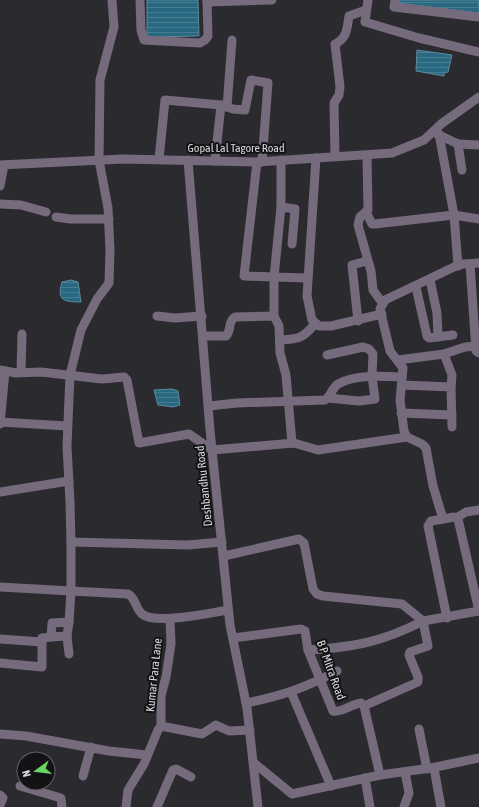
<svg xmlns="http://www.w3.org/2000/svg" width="479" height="807" viewBox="0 0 479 807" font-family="'Asap Condensed',sans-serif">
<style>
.water{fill:url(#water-rules);stroke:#5e8a9c}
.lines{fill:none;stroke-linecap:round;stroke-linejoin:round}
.minor{stroke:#766a7d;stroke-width:9}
.labels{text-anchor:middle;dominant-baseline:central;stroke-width:4;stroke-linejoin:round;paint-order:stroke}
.street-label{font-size:12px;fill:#d9d9dc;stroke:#131315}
</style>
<defs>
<pattern id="water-rules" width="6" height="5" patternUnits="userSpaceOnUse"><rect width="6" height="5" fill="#296881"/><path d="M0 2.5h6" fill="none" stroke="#477d92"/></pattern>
</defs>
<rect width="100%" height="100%" fill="#2a2a2f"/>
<g class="water">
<polygon points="147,0 198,0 199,36 147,37"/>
<polygon points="397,0 479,0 479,13 397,3"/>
<polygon points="417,50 452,55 448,72 444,73 444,76 416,71"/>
<path d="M 71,280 L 78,282 L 81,302 C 65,302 56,301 62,282 Z"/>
<polygon points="172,389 178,391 180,405 173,407 158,405 154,390"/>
</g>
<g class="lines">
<g class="minor">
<polyline points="112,0 114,27 100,80 99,160 108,208 110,250 109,283 97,299 81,330 70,375 67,446 70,502 71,542 188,545 222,542"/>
<polyline points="140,0 141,30 144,40 200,43 205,40 208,36 207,0"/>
<polyline points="368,0 365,22 419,38 479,52"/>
<polyline points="395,0 394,7 479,17"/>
<polyline points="207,2 272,0"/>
<polyline points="221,105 233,109 245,110 251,80 268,83 262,162"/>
<polyline points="227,107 232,40"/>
<polyline points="435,133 458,144 462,170"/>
<polyline points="458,144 479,145"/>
<path d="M 335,156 L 334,103 L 339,95 L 340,87 L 335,44 C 347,38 347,29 349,16 L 366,10"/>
<polyline points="367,156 368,210 360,217 358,225 371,271 373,290 383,304"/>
<polyline points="316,158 307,296 312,320 319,326 331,326 382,314"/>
<polyline points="159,159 165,100 221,105 215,161"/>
<polyline points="188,160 210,430 230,625 247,708 258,807"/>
<polyline points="281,160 281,207 274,277 307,278"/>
<polyline points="257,162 244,276 274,277 274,316"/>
<polyline points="0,165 123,159 257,162 392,153 424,140 441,124 479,97"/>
<polyline points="0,186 4,165"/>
<polyline points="0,204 21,205 46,212"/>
<polyline points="281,207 295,209 292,244"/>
<polyline points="366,212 372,224 375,224 454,215 439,134"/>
<polyline points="56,217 70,219 109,219"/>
<polyline points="470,264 476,351 479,353"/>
<polyline points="458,266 454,215 479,219"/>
<polyline points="430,280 437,313 438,337"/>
<polyline points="416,287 427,336 429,338 453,335"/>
<polyline points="157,316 175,318 202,316"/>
<polyline points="358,321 352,265 367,261"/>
<path d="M 203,336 L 226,336 C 232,330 227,322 235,317 L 274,316 L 279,326 L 280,353 L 286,375 L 292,443"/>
<path d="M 280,340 C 299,339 302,339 315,324"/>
<polyline points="444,354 452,375 451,387"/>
<polyline points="327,355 363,347 369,349 373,354 372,376 375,399 359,401 328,398"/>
<polyline points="398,360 444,354 465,347 476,346"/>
<polyline points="0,370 16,373 41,372 102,379 124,377 127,380 139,443 189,434 212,450 294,443 318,450 407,437"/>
<polyline points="21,372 22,334"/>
<polyline points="402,385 451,387 452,427"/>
<path d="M 209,406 L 237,403 L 325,400 C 331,396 332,388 338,384 C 354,374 385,376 402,377"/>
<polyline points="401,413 452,415"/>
<polyline points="0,422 67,426"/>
<polyline points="0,424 5,371"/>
<polyline points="0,492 69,481"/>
<polyline points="456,518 466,512 479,510"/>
<polyline points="443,519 454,517 458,519 479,611"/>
<path d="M 71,542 L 71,591 L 128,594 C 136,598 135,608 142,614 C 155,625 211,613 228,610"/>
<polyline points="224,556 299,539 304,543 313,589 317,594 323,596 402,604 423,621 479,611"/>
<polyline points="0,587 71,591 69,622 52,623 51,637 42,638 42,667 0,663"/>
<polyline points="447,618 428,526 431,521 443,519 433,486 426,448 422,444 407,437 404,431 400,400 403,368 390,351 380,309 385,300 454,267 463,264 479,263"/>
<polyline points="67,636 69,654"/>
<polyline points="51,637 67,636 69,622"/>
<path d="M 233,638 L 301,629 L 305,631 L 308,650 L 333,711 C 342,713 351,704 361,703 L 364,706 L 380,775"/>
<polyline points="0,639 42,642"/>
<path d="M 308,650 C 355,647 382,642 423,621 L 428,646 L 410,652 L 409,655 L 418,677 L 418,682 L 364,706"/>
<polyline points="291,692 331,786"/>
<path d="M 246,703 C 281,696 305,688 337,671"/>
<polyline points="161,726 202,734 216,725 229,731 250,730"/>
<polyline points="419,729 427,769"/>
<polyline points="0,734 26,736 109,751 147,755"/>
<polyline points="254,763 292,794 380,775 431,768 479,758"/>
<polyline points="434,768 441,807"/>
<polyline points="83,776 91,747"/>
<polyline points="365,778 370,807"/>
<polyline points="20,786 61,798 62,807"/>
<polyline points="0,795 3,798 0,805"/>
<polyline points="126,807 128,790 144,764 158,730 161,726 161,696 166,677 171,644 170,619"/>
<polyline points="157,807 173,770 176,769 191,777"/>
<polyline points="404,807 409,793 405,772"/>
</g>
</g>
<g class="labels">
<g class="street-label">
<text x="236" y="148">Gopal Lal Tagore Road</text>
<text transform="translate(204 486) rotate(-96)">Deshbandhu Road</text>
<text transform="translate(331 670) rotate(70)">B P Mitra Road</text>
<text transform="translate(154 675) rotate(-84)">Kumar Para Lane</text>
</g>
</g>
<g transform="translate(36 771) rotate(255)"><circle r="19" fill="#131315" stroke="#626265"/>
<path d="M0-3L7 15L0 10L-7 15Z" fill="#6bd363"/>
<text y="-6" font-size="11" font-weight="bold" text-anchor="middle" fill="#d9d9dc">N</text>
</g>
</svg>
